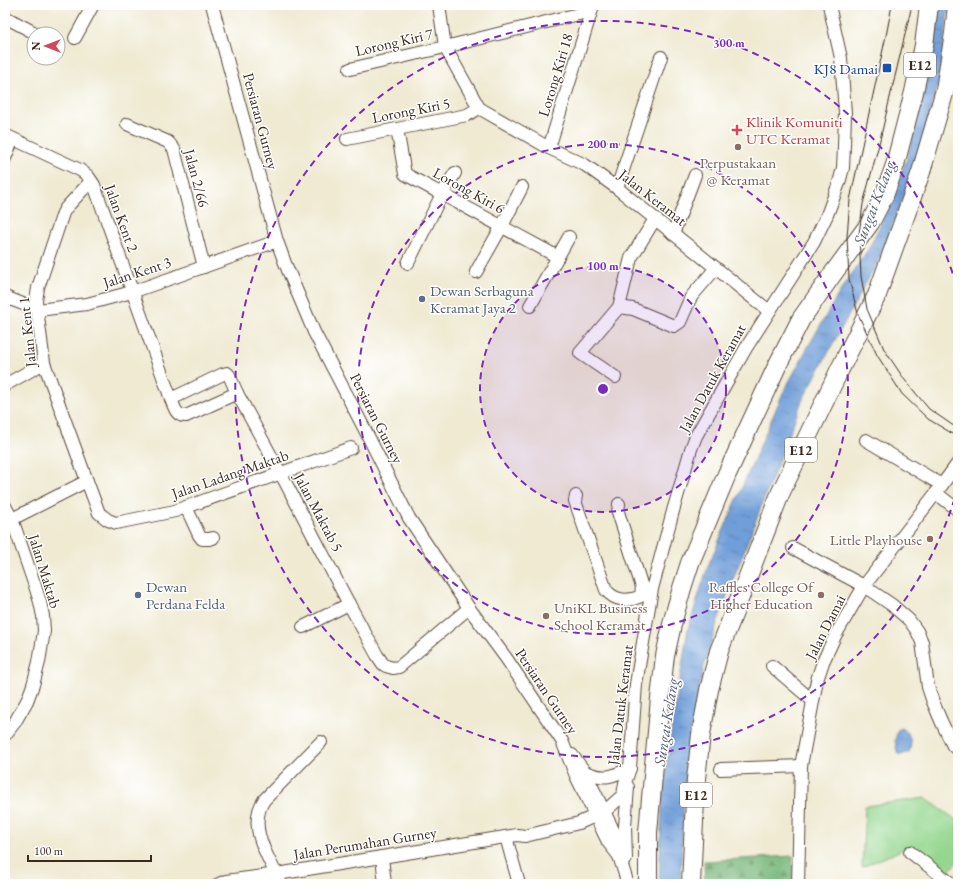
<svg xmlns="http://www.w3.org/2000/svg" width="963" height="889" viewBox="0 0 963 889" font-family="'EB Garamond',serif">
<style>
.grass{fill:#95d78f;stroke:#688056}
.forest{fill:url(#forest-firs);stroke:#5a714c}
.water{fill:url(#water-ripples);stroke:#56647b}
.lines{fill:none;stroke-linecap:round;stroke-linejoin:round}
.minor-casing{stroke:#564739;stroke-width:14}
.highway-casing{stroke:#564739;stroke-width:20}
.minor{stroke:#fff;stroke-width:12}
.highway{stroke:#fff;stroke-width:18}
.tram{stroke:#3b2a1e;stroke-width:1}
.ring{fill:none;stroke:#7b2cbf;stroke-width:2;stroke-dasharray:7 5}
.transit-dot{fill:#1a4fb4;stroke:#fff;stroke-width:1.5}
.health-dot{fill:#e0444e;stroke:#fff;stroke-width:1.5}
.education-dot{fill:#8d6e63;stroke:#fff;stroke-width:1.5}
.service-dot{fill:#5c6f8a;stroke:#fff;stroke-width:1.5}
.labels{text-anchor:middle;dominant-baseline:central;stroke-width:3;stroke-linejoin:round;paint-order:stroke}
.shield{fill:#fff;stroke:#766a62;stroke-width:1}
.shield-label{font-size:14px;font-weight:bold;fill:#3b2a1e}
.street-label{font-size:15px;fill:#3b2a1e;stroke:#fff}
.transit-label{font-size:15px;fill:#164399;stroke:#fff;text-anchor:end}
.health-label{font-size:15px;fill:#be3a42;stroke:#fff;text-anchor:start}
.education-label{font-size:15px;fill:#785e54;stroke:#fff;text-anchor:end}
.service-label{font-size:15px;fill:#4e5e75;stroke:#fff;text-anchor:start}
.water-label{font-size:16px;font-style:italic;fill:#535e72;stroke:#fff}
.centre{fill:#7b2cbf;stroke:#fff;stroke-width:2}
.ring-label{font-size:12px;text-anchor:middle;font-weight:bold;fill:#7b2cbf;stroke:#fff;stroke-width:3;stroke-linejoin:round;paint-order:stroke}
</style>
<defs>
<pattern id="forest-firs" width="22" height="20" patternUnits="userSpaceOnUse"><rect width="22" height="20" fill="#78b87a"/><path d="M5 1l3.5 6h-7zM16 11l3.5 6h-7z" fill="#649663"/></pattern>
<pattern id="water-ripples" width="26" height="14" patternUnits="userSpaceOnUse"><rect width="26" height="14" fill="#709ed8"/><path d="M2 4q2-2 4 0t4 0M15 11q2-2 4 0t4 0" fill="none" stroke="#5d81af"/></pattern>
</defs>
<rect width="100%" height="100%" fill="#fff"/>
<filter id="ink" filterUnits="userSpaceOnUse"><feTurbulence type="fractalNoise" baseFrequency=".025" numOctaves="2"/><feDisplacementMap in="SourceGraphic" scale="8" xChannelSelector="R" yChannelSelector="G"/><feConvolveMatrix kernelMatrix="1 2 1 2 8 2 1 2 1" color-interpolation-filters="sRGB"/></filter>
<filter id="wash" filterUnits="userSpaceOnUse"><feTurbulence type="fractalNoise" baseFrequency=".012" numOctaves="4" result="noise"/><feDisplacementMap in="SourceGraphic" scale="16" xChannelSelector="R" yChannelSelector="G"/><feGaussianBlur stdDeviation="0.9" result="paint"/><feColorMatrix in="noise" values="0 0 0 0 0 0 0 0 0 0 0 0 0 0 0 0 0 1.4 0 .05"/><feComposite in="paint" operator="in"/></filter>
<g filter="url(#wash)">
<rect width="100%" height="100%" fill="#f0ead3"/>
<polygon class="grass" points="925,798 958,821 958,860 947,874 911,846 862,867 865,806"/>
<polygon class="forest" points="793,856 792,884 705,884 704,861"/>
<g class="water">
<polygon points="939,5 949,5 939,81 916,166 878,261 802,401 734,577 717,623 704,667 692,723 684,796 680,884 659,884 662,804 671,733 688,629 708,566 783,393 809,345 839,293 869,248 886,213 907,158 919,113 932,53"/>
<path d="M 901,728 C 910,732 913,742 909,752 L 904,754 L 900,755 L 897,752 L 895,740 L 898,730 Z"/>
</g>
</g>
<g filter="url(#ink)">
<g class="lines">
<defs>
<g id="minor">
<polyline points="212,5 277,241 285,263 314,332 364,428 409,518 469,608 506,658 562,741 576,776 608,842 619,856"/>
<polyline points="439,5 445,47 479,108 549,148 585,165 617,188 769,311"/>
<polyline points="5,17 37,34"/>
<polyline points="75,38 93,5"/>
<polyline points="350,69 445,47 591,11"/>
<polyline points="127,124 168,142 174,149 204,267"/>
<polyline points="397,129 405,174 558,257"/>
<path d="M 5,135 L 80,170 L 88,176 L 94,185 L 171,399 C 174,406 176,417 186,416 L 237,393"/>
<polyline points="347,139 467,115 479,108"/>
<polyline points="549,148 593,6"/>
<polyline points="5,158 13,139"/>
<polyline points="91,181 66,208 63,213 38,288 36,301 44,363 87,481 99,513 108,520 116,523 175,511 351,448"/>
<polyline points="617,188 661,57"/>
<polyline points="673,234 695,175"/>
<polyline points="408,263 442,194 455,173"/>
<polyline points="476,272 502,226 522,187"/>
<polyline points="5,297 38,310 87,304 132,292 277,241"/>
<polyline points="530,306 569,237"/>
<polyline points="619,307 633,309 674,326 680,322 691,297 716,268"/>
<polyline points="615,377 580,353 619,307 631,258 655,219"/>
<polyline points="5,385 44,363"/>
<polyline points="171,399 223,374 227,373 229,375 237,393 281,474 349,604 377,655 383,664 386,666 393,668 399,667 469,608"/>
<polyline points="866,440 942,485"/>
<polyline points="936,493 958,510"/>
<path d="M 576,496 L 575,501 L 606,590 C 615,601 628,602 641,596 L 642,587 L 618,512 L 619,504"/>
<polyline points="5,506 12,519 35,586 40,602 43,616 44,631 39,662 33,685 27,701 15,722 5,735"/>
<polyline points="186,507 199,535 202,539 209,539 213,538"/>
<polyline points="12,519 87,481"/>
<polyline points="793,548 864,586 892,605 909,620 917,631 922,642 928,687 933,702 942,723 953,746 958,749"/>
<polyline points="303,627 349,604"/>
<polyline points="772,666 813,701"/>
<polyline points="572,755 585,772 616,836 619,856 626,878 626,884"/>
<polyline points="721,769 801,766"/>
<path d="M 585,772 C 605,780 612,777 630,768"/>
<polyline points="506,837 519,884"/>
<polyline points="910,852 952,884"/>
<polyline points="382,857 385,884"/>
<polyline points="626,859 625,826 628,787"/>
<polyline points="219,884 226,881 277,874 517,835 525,836 579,823 604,812 623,795 625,783 630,768 636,684 652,589 673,511 691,449 696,436 746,348 814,242 827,215 839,183 843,168 844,146 845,113 841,58 829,5"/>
<path d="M 281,884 C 270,859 246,828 264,800 L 321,742"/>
<polyline points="798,884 801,766 817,680 823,662 835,636 864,586 936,493 958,463"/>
</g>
<g id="highway">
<polyline points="648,884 648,832 660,698 665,656 673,620 682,588 690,563 727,474 778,364 801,319 832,275 870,223 884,196 895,165 914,92 924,45 929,5"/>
<polyline points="691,884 696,779 701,734 709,690 719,651 780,494 839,371 877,295 921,172 945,90 954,33 957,5"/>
</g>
</defs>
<use href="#minor" class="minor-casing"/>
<use href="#highway" class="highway-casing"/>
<use href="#minor" class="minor"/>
<use href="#highway" class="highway"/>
<g class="tram">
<polyline points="892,5 887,31 850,200 847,237 849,279 858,314 877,355 902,394 928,419 958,437"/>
<polyline points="912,5 878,148 863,204 859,234 861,276 867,309 884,349 904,379 929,409 958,429"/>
</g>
</g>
</g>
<circle cx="603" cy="389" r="123" fill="#7b2cbf" fill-opacity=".12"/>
<g class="ring">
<circle cx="603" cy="389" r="123"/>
<circle cx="603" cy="389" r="245"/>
<path d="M958 487A368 368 0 1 1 958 291"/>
</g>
<rect class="transit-dot" x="882" y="63" width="10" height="10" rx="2"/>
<path class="health-dot" d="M735 124h4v4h4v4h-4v4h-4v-4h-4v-4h4z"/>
<g class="education-dot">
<circle cx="738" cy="147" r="4"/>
<circle cx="930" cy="539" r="4"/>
<circle cx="821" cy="595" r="4"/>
<circle cx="546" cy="616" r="4"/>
</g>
<g class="service-dot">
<circle cx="422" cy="299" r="4"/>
<circle cx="138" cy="595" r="4"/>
</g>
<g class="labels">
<g class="shield">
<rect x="904" y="53" width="32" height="24" rx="3"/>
<rect x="785" y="438" width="32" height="24" rx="3"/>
<rect x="680" y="783" width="32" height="24" rx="3"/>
</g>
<g class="shield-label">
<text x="920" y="65">E12</text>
<text x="801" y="450">E12</text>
<text x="696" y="795">E12</text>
</g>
<g class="street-label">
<text transform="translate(394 42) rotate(-13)">Lorong Kiri 7</text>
<text transform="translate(555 75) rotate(-73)">Lorong Kiri 18</text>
<text transform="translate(411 110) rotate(-11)">Lorong Kiri 5</text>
<text transform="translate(261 121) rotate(75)">Persiaran Gurney</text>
<text transform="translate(197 178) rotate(75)">Jalan 2/66</text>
<text transform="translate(469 190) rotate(29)">Lorong Kiri 6</text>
<text transform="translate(653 197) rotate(38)">Jalan Keramat</text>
<text transform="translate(122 218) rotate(70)">Jalan Kent 2</text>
<text transform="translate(137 272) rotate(-18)">Jalan Kent 3</text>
<text transform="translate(27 332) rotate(-96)">Jalan Kent 1</text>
<text transform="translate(712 378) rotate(-61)">Jalan Datuk Keramat</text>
<text transform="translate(377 418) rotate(63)">Persiaran Gurney</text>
<text transform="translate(230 474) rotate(-19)">Jalan Ladang Maktab</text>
<text transform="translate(319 512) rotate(62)">Jalan Maktab 5</text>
<text transform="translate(45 571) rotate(73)">Jalan Maktab</text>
<text transform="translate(825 627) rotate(-63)">Jalan Damai</text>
<text transform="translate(547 691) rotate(56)">Persiaran Gurney</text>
<text transform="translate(620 705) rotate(-83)">Jalan Datuk Keramat</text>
<text transform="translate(365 843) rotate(-9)">Jalan Perumahan Gurney</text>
</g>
<g class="transit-label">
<text x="878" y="68">KJ8 Damai</text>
</g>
<g class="health-label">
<text x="746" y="121">Klinik Komuniti<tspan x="746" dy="17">UTC Keramat</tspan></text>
</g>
<g class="education-label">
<text x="738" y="162" text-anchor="middle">Perpustakaan<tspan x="738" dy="17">@ Keramat</tspan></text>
<text x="922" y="539">Little Playhouse</text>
<text x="813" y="586">Raffles College Of<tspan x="813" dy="17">Higher Education</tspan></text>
<text x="554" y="607" text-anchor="start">UniKL Business<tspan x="554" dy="17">School Keramat</tspan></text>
</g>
<g class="service-label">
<text x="430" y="290">Dewan Serbaguna<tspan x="430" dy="17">Keramat Jaya 2</tspan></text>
<text x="146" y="586">Dewan<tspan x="146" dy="17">Perdana Felda</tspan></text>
</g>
<g class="water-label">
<text transform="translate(874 203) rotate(-69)">Sungai Kelang</text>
<text transform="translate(666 722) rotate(-81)">Sungai Kelang</text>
</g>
</g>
<circle cx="603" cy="389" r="6" class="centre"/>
<g class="ring-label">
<text x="729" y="47">300 m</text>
<text x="603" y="148">200 m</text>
<text x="603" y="270">100 m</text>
</g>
<rect width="963" height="889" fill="none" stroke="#fff" stroke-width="20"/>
<g transform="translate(46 46) rotate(270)"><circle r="19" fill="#ffffff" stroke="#b1aaa5"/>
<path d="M0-3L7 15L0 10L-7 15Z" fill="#d1495b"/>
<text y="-6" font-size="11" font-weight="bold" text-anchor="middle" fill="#3b2a1e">N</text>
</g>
<path d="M28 855v6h123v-6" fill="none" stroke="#3b2a1e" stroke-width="2"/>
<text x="34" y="855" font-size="12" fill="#3b2a1e" stroke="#ffffff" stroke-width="3" paint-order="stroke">100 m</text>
</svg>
